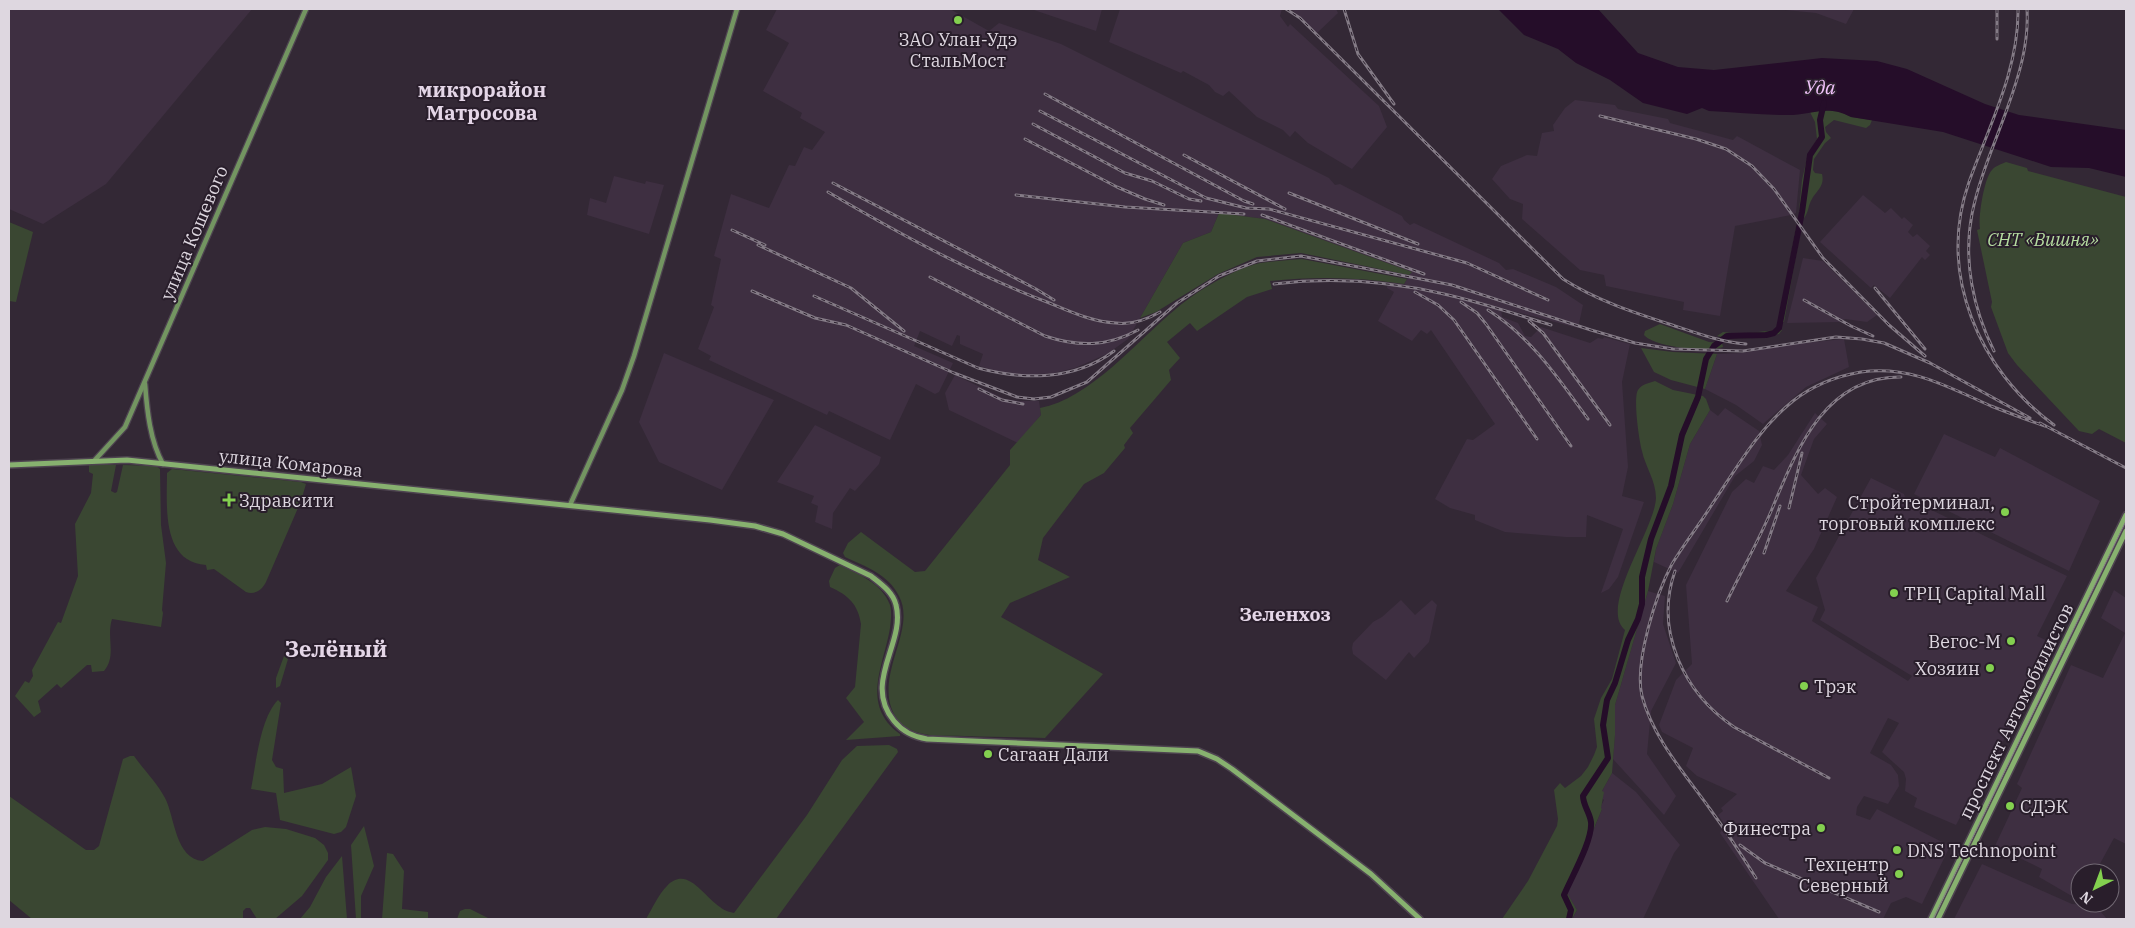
<svg xmlns="http://www.w3.org/2000/svg" width="2135" height="928" viewBox="0 0 2135 928" font-family="'IBM Plex Serif',serif">
<style>
.built{fill:#3e2f41}
.green{fill:#3a4732}
.water{fill:#250d29}
.lines{fill:none;stroke-linecap:round;stroke-linejoin:round}
.river{stroke:#250d29;stroke-width:6}
.secondary-casing{stroke:#4e4450;stroke-width:7}
.primary-casing{stroke:#4e4450;stroke-width:8}
.secondary{stroke:#739561;stroke-width:4.5}
.primary{stroke:#87b16f;stroke-width:5}
.tram{stroke:#847b86;stroke-width:1}
.rail-casing{stroke:#847b86;stroke-width:3}
.rail{stroke:#291e2b;stroke-width:1;stroke-dasharray:4;stroke-linecap:butt}
.poi-dot{fill:#83d04f;stroke:#291e2b;stroke-width:2}
.labels{text-anchor:middle;dominant-baseline:central;stroke-width:4;stroke-linejoin:round;paint-order:stroke}
.poi-label{font-size:18px;fill:#ded7e0;stroke:#291e2b;text-anchor:start}
.street-label{font-size:18px;fill:#ded7e0;stroke:#291e2b}
.park-label{font-size:18px;font-style:italic;fill:#b5dca0;stroke:#291e2b}
.water-label{font-size:19px;font-style:italic;fill:#f3c4fd;stroke:#291e2b}
.neighbourhood-label{font-size:19px;font-weight:bold;fill:#e4d6e7;stroke:#291e2b}
.quarter-label{font-size:20px;font-weight:bold;fill:#e4d6e7;stroke:#291e2b}
.district-label{font-size:22px;font-weight:bold;fill:#e4d6e7;stroke:#291e2b}
</style>
<rect width="100%" height="100%" fill="#332835"/>
<g class="built">
<polygon points="9,9 252,9 106,184 43,224 9,209"/>
<polygon points="777,9 950,9 989,31 999,23 1061,44 1329,178 1335,185 1340,184 1402,216 1404,220 1410,225 1414,223 1499,263 1506,270 1513,269 1556,287 1583,305 1578,328 1501,308 1502,317 1518,323 1525,336 1531,337 1541,327 1590,343 1598,338 1603,339 1604,337 1630,344 1622,382 1628,467 1622,496 1644,502 1618,577 1609,589 1601,593 1623,529 1587,515 1586,537 1566,537 1505,532 1475,520 1475,515 1450,508 1435,499 1467,439 1473,440 1495,424 1431,330 1427,334 1421,330 1412,341 1378,321 1394,292 1387,288 1388,282 1404,284 1411,272 1265,219 1219,213 1211,232 1183,243 1128,339 1107,354 1075,368 1054,373 1023,375 999,372 979,366 983,354 960,344 960,336 957,335 952,346 920,331 914,346 953,363 939,392 935,394 916,384 890,440 829,411 827,415 709,360 711,356 698,349 714,307 711,305 721,259 714,256 731,194 769,208 789,165 795,166 804,147 812,150 825,132 800,118 802,113 763,91 789,43 766,30"/>
<polygon points="1031,9 1102,9 1096,31"/>
<polygon points="1120,9 1282,9 1280,16 1288,27 1290,24 1379,106 1387,127 1352,169 1308,143 1295,131 1290,137 1283,130 1257,117 1229,91 1223,96 1215,92 1209,85 1183,71 1181,73 1109,42"/>
<polygon points="1291,9 1336,9 1338,13 1317,33"/>
<polygon points="1776,9 1854,9 1846,24 1816,13"/>
<polygon points="1575,100 1615,105 1618,109 1668,119 1670,123 1733,140 1737,136 1800,170 1796,213 1791,215 1735,226 1720,316 1683,310 1684,302 1606,286 1604,275 1580,270 1522,219 1523,204 1510,199 1492,179 1501,166 1527,155 1537,156 1542,133 1554,131 1553,125 1565,108"/>
<polygon points="614,176 645,184 646,181 664,185 649,234 587,215 590,198 606,203"/>
<polygon points="1863,195 1885,213 1891,208 1902,219 1904,217 1913,225 1908,232 1913,237 1917,234 1930,246 1926,251 1930,255 1925,260 1922,257 1890,298 1874,285 1871,288 1820,242"/>
<polygon points="1803,258 1823,261 1877,315 1867,322 1845,319 1840,322 1787,323"/>
<polygon points="1844,339 1849,367 1806,387 1763,424 1736,405 1705,389 1717,354 1742,353 1792,344"/>
<polygon points="664,353 774,400 722,490 659,462 639,422"/>
<polygon points="955,375 1005,399 1018,401 1039,401 1041,415 1018,443 949,410 945,393"/>
<polygon points="1725,408 1759,431 1762,445 1754,461 1735,476 1678,573 1654,562 1656,549 1673,504 1690,444 1710,410 1718,416"/>
<polygon points="1815,413 1827,424 1814,439 1801,475 1818,494 1825,488 1837,497 1814,549 1786,591 1818,607 1812,621 1908,681 1912,676 1820,620 1825,610 1816,578 1871,478 1904,494 1905,497 2067,576 2037,636 2052,643 1992,764 1988,763 1956,825 1914,807 1917,798 1905,791 1906,779 1904,772 1882,752 1899,723 1888,718 1870,753 1891,765 1898,775 1899,786 1888,804 1864,796 1857,807 1856,815 1870,820 1877,809 1950,846 1922,904 1906,897 1891,903 1883,919 1779,919 1720,833 1725,825 1718,815 1723,811 1721,808 1737,794 1697,776 1686,766 1693,748 1662,732 1659,725 1676,680 1692,664 1686,585 1732,492 1746,479 1754,483 1763,466 1774,470 1788,455"/>
<polygon points="815,425 881,457 879,464 855,491 850,488 833,513 832,529 815,522 818,506 811,503 814,496 777,482"/>
<polygon points="1944,434 1995,457 2000,448 2100,501 2069,571 1914,494"/>
<polygon points="2114,590 2126,598 2126,844 2114,838 2095,873 2080,873 2080,897 2070,895 2039,877 2042,869 1995,846 2022,788 2017,784 2071,665 2103,678 2125,633 2101,618"/>
<polygon points="1648,591 1665,596 1663,624 1676,663 1651,711 1647,754 1676,796 1664,815 1613,759 1615,735 1615,705"/>
<polygon points="1401,600 1415,615 1432,600 1437,605 1429,642 1414,658 1409,652 1386,680 1353,654 1352,648 1353,643 1373,622 1382,617"/>
<polygon points="1612,773 1636,792 1680,845 1674,853 1643,919 1576,919 1573,918 1577,910 1567,894 1602,809 1600,808 1604,800 1602,798 1602,791"/>
<polygon points="1982,864 2072,904 2095,905 2107,919 1954,919"/>
</g>
<g class="green">
<path d="M 1827,110 L 1839,111 L 1851,117 L 1872,120 L 1870,125 L 1866,128 L 1834,120 L 1825,127 L 1826,132 L 1831,138 L 1825,143 L 1814,159 L 1813,170 L 1815,173 L 1822,174 C 1825,186 1817,190 1812,199 C 1808,205 1809,212 1804,218 L 1799,211 L 1802,180 L 1808,154 L 1817,139 L 1815,122 L 1810,112 Z"/>
<path d="M 2006,162 L 2027,168 L 2028,171 L 2126,197 L 2126,443 L 2099,429 L 2092,434 L 2079,431 L 2017,365 L 2008,353 L 1991,307 L 1992,302 L 1977,230 L 1980,229 C 1978,218 1984,178 1992,170 C 1995,166 2002,164 2006,162 Z"/>
<polygon points="1219,213 1265,219 1412,272 1409,275 1301,253 1257,257 1218,274 1156,312 1140,318 1183,243 1211,232"/>
<polygon points="9,222 33,232 16,302 9,301"/>
<polygon points="1797,222 1801,229 1784,322 1778,322"/>
<path d="M 1302,259 L 1407,279 L 1404,284 C 1359,277 1316,276 1270,281 L 1272,289 L 1247,297 L 1197,331 L 1190,323 L 1167,342 L 1180,358 L 1169,370 L 1171,380 L 1130,428 L 1133,433 L 1124,445 L 1125,448 L 1104,473 L 1084,484 L 1043,538 L 1038,560 L 1070,577 L 1010,603 L 1001,617 L 1103,674 L 1045,738 C 1018,737 992,737 965,736 C 947,735 926,738 909,729 C 900,725 894,716 891,707 C 879,669 916,628 899,596 C 889,575 865,566 845,557 L 843,553 L 848,543 L 861,532 L 915,572 L 925,571 L 1010,465 L 1010,450 L 1041,415 L 1040,408 C 1090,399 1138,340 1177,308 C 1198,290 1234,269 1260,263 C 1274,261 1288,260 1302,259 Z"/>
<path d="M 1660,324 L 1709,342 L 1722,343 L 1723,347 C 1708,353 1654,347 1644,335 L 1645,331 Z"/>
<path d="M 1776,330 L 1782,330 L 1779,334 C 1757,338 1738,341 1717,336 L 1723,332 L 1740,334 Z"/>
<polygon points="1641,348 1673,352 1717,354 1705,389 1671,380 1654,372"/>
<path d="M 1655,381 L 1673,390 L 1703,396 L 1706,399 L 1710,410 L 1690,444 L 1673,504 L 1656,549 L 1648,591 L 1615,705 L 1615,735 L 1612,773 L 1602,791 L 1604,792 L 1601,808 L 1602,809 L 1567,893 L 1577,910 L 1572,919 L 1502,919 L 1528,881 L 1557,826 L 1558,819 L 1554,790 L 1560,783 L 1565,788 L 1581,776 L 1588,767 L 1594,755 L 1597,747 L 1594,719 L 1601,698 L 1612,679 L 1625,630 C 1598,608 1655,529 1656,498 C 1656,481 1645,466 1642,451 C 1639,440 1633,398 1638,390 C 1642,384 1649,383 1655,381 Z"/>
<path d="M 89,464 L 116,465 L 111,491 L 115,493 L 117,492 L 123,465 L 156,466 L 160,469 L 161,525 L 166,563 L 162,610 L 163,613 L 161,627 L 112,619 C 106,637 117,656 104,671 L 92,672 L 91,665 L 87,665 L 61,688 L 57,684 L 38,701 L 41,712 L 34,717 L 15,696 L 25,681 L 29,683 L 33,676 L 32,670 L 58,622 L 61,623 L 78,576 L 75,524 L 91,493 L 93,474 L 89,472 Z"/>
<path d="M 172,469 L 301,482 L 306,484 L 301,501 L 266,582 C 262,590 255,595 246,592 L 214,569 L 207,570 L 206,565 C 161,562 167,505 167,473 Z"/>
<path d="M 840,565 C 858,574 882,583 890,605 C 892,612 891,620 890,628 C 884,665 860,705 900,734 L 900,736 L 846,740 L 864,722 L 846,698 L 855,687 L 861,624 C 858,604 848,595 830,587 L 829,581 L 835,568 Z"/>
<polygon points="284,656 288,659 280,686 276,688 276,678"/>
<path d="M 278,700 L 281,703 L 272,760 L 276,767 L 283,769 L 284,793 L 322,784 L 351,767 L 356,796 L 346,827 L 341,832 L 334,834 L 280,820 L 276,793 L 251,789 C 256,764 260,718 278,700 Z"/>
<path d="M 889,745 L 897,749 L 898,752 L 776,919 L 646,919 C 652,909 658,895 667,886 C 687,865 703,896 720,907 C 723,910 729,912 734,913 L 807,815 L 842,760 L 857,746 Z"/>
<path d="M 130,756 L 134,756 C 144,770 157,783 165,798 C 175,817 175,859 203,861 L 252,830 L 265,827 L 286,829 L 315,838 L 324,845 L 328,853 L 328,860 L 302,896 L 275,919 L 257,919 L 250,908 L 246,908 L 243,911 L 243,919 L 32,919 L 9,900 L 9,796 L 86,850 L 94,850 L 99,846 L 123,759 Z"/>
<polygon points="364,826 374,866 361,896 361,919 356,919 351,845"/>
<polygon points="387,853 393,854 404,871 402,909 428,912 428,919 382,919"/>
<polygon points="342,856 347,919 300,919 310,907 326,877"/>
<polygon points="465,909 470,909 490,919 457,919 460,911"/>
</g>
<path class="water" d="M 1498,9 L 1598,9 L 1638,53 L 1678,67 L 1714,70 L 1822,58 L 1877,61 L 1907,69 L 1985,104 L 2019,115 L 2126,130 L 2126,177 L 2089,168 L 2051,167 L 1943,132 L 1851,117 C 1827,104 1812,115 1787,115 C 1761,115 1735,112 1709,111 L 1702,108 L 1687,114 L 1643,103 L 1610,80 L 1576,63 L 1558,49 L 1524,35 Z"/>
<g class="lines">
<path class="river" d="M 1569,919 L 1571,910 L 1564,895 C 1571,878 1593,840 1591,822 C 1590,813 1583,805 1583,796 L 1608,758 L 1603,725 L 1607,700 L 1615,683 L 1628,640 L 1638,619 L 1642,604 L 1642,577 L 1651,539 L 1671,486 L 1682,435 L 1698,397 L 1706,359 L 1714,346 L 1727,336 L 1766,335 L 1774,333 L 1779,328 L 1802,212 L 1810,155 L 1822,137 L 1820,120 L 1824,103"/>
<defs>
<g id="secondary">
<path d="M 145,384 C 147,410 150,441 163,464"/>
<polyline points="94,461 125,427 306,9"/>
<polyline points="570,505 622,390 634,356 737,9"/>
</g>
<g id="primary">
<path d="M 9,465 L 127,460 L 710,520 L 755,526 L 783,534 L 871,576 C 881,584 893,592 896,605 C 906,643 862,682 894,721 C 903,732 913,737 927,739 L 1198,751 L 1217,759 L 1232,769 L 1371,874 L 1420,919"/>
<polyline points="1931,919 2126,515"/>
<polyline points="1938,919 2126,531"/>
</g>
</defs>
<use href="#secondary" class="secondary-casing"/>
<use href="#primary" class="primary-casing"/>
<use href="#secondary" class="secondary"/>
<use href="#primary" class="primary"/>
<polyline class="tram" points="1933,919 2126,521"/>
<defs>
<g id="rail">
<path d="M 1286,9 L 1300,18 L 1563,279 C 1596,300 1632,312 1669,324 C 1694,332 1719,342 1746,344"/>
<polyline points="1344,9 1358,54 1394,104"/>
<polyline points="1997,9 1997,39"/>
<path d="M 2018,9 C 2019,69 1989,126 1969,182 C 1937,274 1979,370 2054,425"/>
<polyline points="1045,94 1244,201 1253,204"/>
<polyline points="1040,111 1206,198 1246,208 1269,209 1467,263 1548,300"/>
<polyline points="1600,116 1696,139 1726,149 1752,166 1774,189 1823,258 1889,325 1925,356"/>
<polyline points="1033,124 1125,173 1152,181 1189,199 1201,201"/>
<polyline points="1025,139 1117,187 1145,199 1164,205"/>
<polyline points="1184,155 1285,209"/>
<polyline points="833,183 1036,289 1054,300"/>
<path d="M 828,192 C 898,233 971,273 1047,302 C 1069,311 1092,322 1116,323 C 1132,325 1146,320 1160,312"/>
<polyline points="1289,193 1418,244"/>
<polyline points="1016,195 1125,207 1244,214"/>
<polyline points="1262,215 1424,274"/>
<polyline points="732,230 765,245"/>
<polyline points="758,245 851,288 904,331"/>
<path d="M 930,277 L 1045,336 C 1078,347 1107,347 1138,330"/>
<path d="M 1274,284 C 1331,277 1388,281 1444,294 C 1480,302 1515,314 1551,325"/>
<polyline points="1875,288 1925,349"/>
<polyline points="752,291 815,318 846,325 954,373 1017,397 1034,399 1051,397 1087,382 1177,303 1219,276 1257,261 1301,256 1452,285 1591,330 1635,343 1673,349 1743,351 1836,337 1862,339 1884,343 1930,363 2030,418"/>
<polyline points="1415,292 1438,305 1454,320 1537,439"/>
<path d="M 814,296 L 978,368 C 1023,380 1074,381 1114,351"/>
<polyline points="1804,300 1851,326 1873,336"/>
<polyline points="1461,302 1477,313 1486,324 1571,446"/>
<path d="M 1488,310 C 1531,337 1558,378 1588,419"/>
<polyline points="1529,321 1543,333 1610,425"/>
<path d="M 1994,351 C 1973,309 1963,260 1972,214 C 1979,178 1995,143 2007,109 C 2019,76 2029,44 2027,9"/>
<polyline points="979,389 1002,400 1023,404"/>
<polyline points="2040,423 2126,468"/>
<polyline points="1789,508 1802,453"/>
<polyline points="1764,553 1780,506"/>
<path d="M 1675,571 C 1654,631 1684,693 1734,727 L 1829,778"/>
<path d="M 1727,601 C 1742,570 1759,540 1772,509 C 1797,449 1825,376 1901,377"/>
<polyline points="1740,845 1765,863 1879,912"/>
<path d="M 1756,878 C 1741,854 1726,831 1710,809 C 1685,774 1653,738 1642,696 C 1634,663 1656,594 1672,564 C 1684,544 1699,525 1711,506 C 1736,469 1758,429 1793,401 C 1812,386 1837,376 1861,372 C 1910,365 1948,387 1991,406 C 2009,413 2027,420 2045,426"/>
</g>
</defs>
<use href="#rail" class="rail-casing"/>
<use href="#rail" class="rail"/>
</g>
<g class="poi-dot">
<circle cx="958" cy="20" r="5"/>
<path d="M226.5 492.5h5v5h5v5h-5v5h-5v-5h-5v-5h5z"/>
<circle cx="2005" cy="512" r="5"/>
<circle cx="1894" cy="593" r="5"/>
<circle cx="2011" cy="641" r="5"/>
<circle cx="1990" cy="668" r="5"/>
<circle cx="1804" cy="686" r="5"/>
<circle cx="988" cy="754" r="5"/>
<circle cx="2010" cy="806" r="5"/>
<circle cx="1821" cy="828" r="5"/>
<circle cx="1897" cy="850" r="5"/>
<circle cx="1899" cy="874" r="5"/>
</g>
<g class="labels">
<g class="poi-label">
<text x="958" y="39" text-anchor="middle">ЗАО Улан-Удэ<tspan x="958" dy="21">СтальМост</tspan></text>
<text x="239" y="500">Здравсити</text>
<text x="1995" y="502" text-anchor="end">Стройтерминал,<tspan x="1995" dy="21">торговый комплекс</tspan></text>
<text x="1904" y="593">ТРЦ Capital Mall</text>
<text x="2001" y="641" text-anchor="end">Вегос-М</text>
<text x="1980" y="668" text-anchor="end">Хозяин</text>
<text x="1814" y="686">Трэк</text>
<text x="998" y="754">Сагаан Дали</text>
<text x="2020" y="806">СДЭК</text>
<text x="1811" y="828" text-anchor="end">Финестра</text>
<text x="1907" y="850">DNS Technopoint</text>
<text x="1889" y="864" text-anchor="end">Техцентр<tspan x="1889" dy="21">Северный</tspan></text>
</g>
<g class="street-label">
<text transform="translate(194 233) rotate(-67)">улица Кошевого</text>
<text transform="translate(291 463) rotate(6)">улица Комарова</text>
<text transform="translate(2016 711) rotate(-64)">проспект Автомобилистов</text>
</g>
<g class="park-label">
<text x="2043" y="239">СНТ «Вишня»</text>
</g>
<g class="water-label">
<text transform="translate(1820 87) rotate(1)">Уда</text>
</g>
<g class="neighbourhood-label">
<text x="1285" y="614">Зеленхоз</text>
</g>
<g class="quarter-label">
<text x="482" y="89">микрорайон<tspan x="482" dy="23">Матросова</tspan></text>
</g>
<g class="district-label">
<text x="336" y="648">Зелёный</text>
</g>
</g>
<rect width="2135" height="928" fill="none" stroke="#ded7e0" stroke-width="20"/>
<g transform="translate(2095 888) rotate(222)"><circle r="24" fill="#291e2b" stroke="#716873"/>
<path d="M0-4L9 19L0 12L-9 19Z" fill="#83d04f"/>
<text y="-8" font-size="14" font-weight="bold" text-anchor="middle" fill="#ded7e0">N</text>
</g>
</svg>
